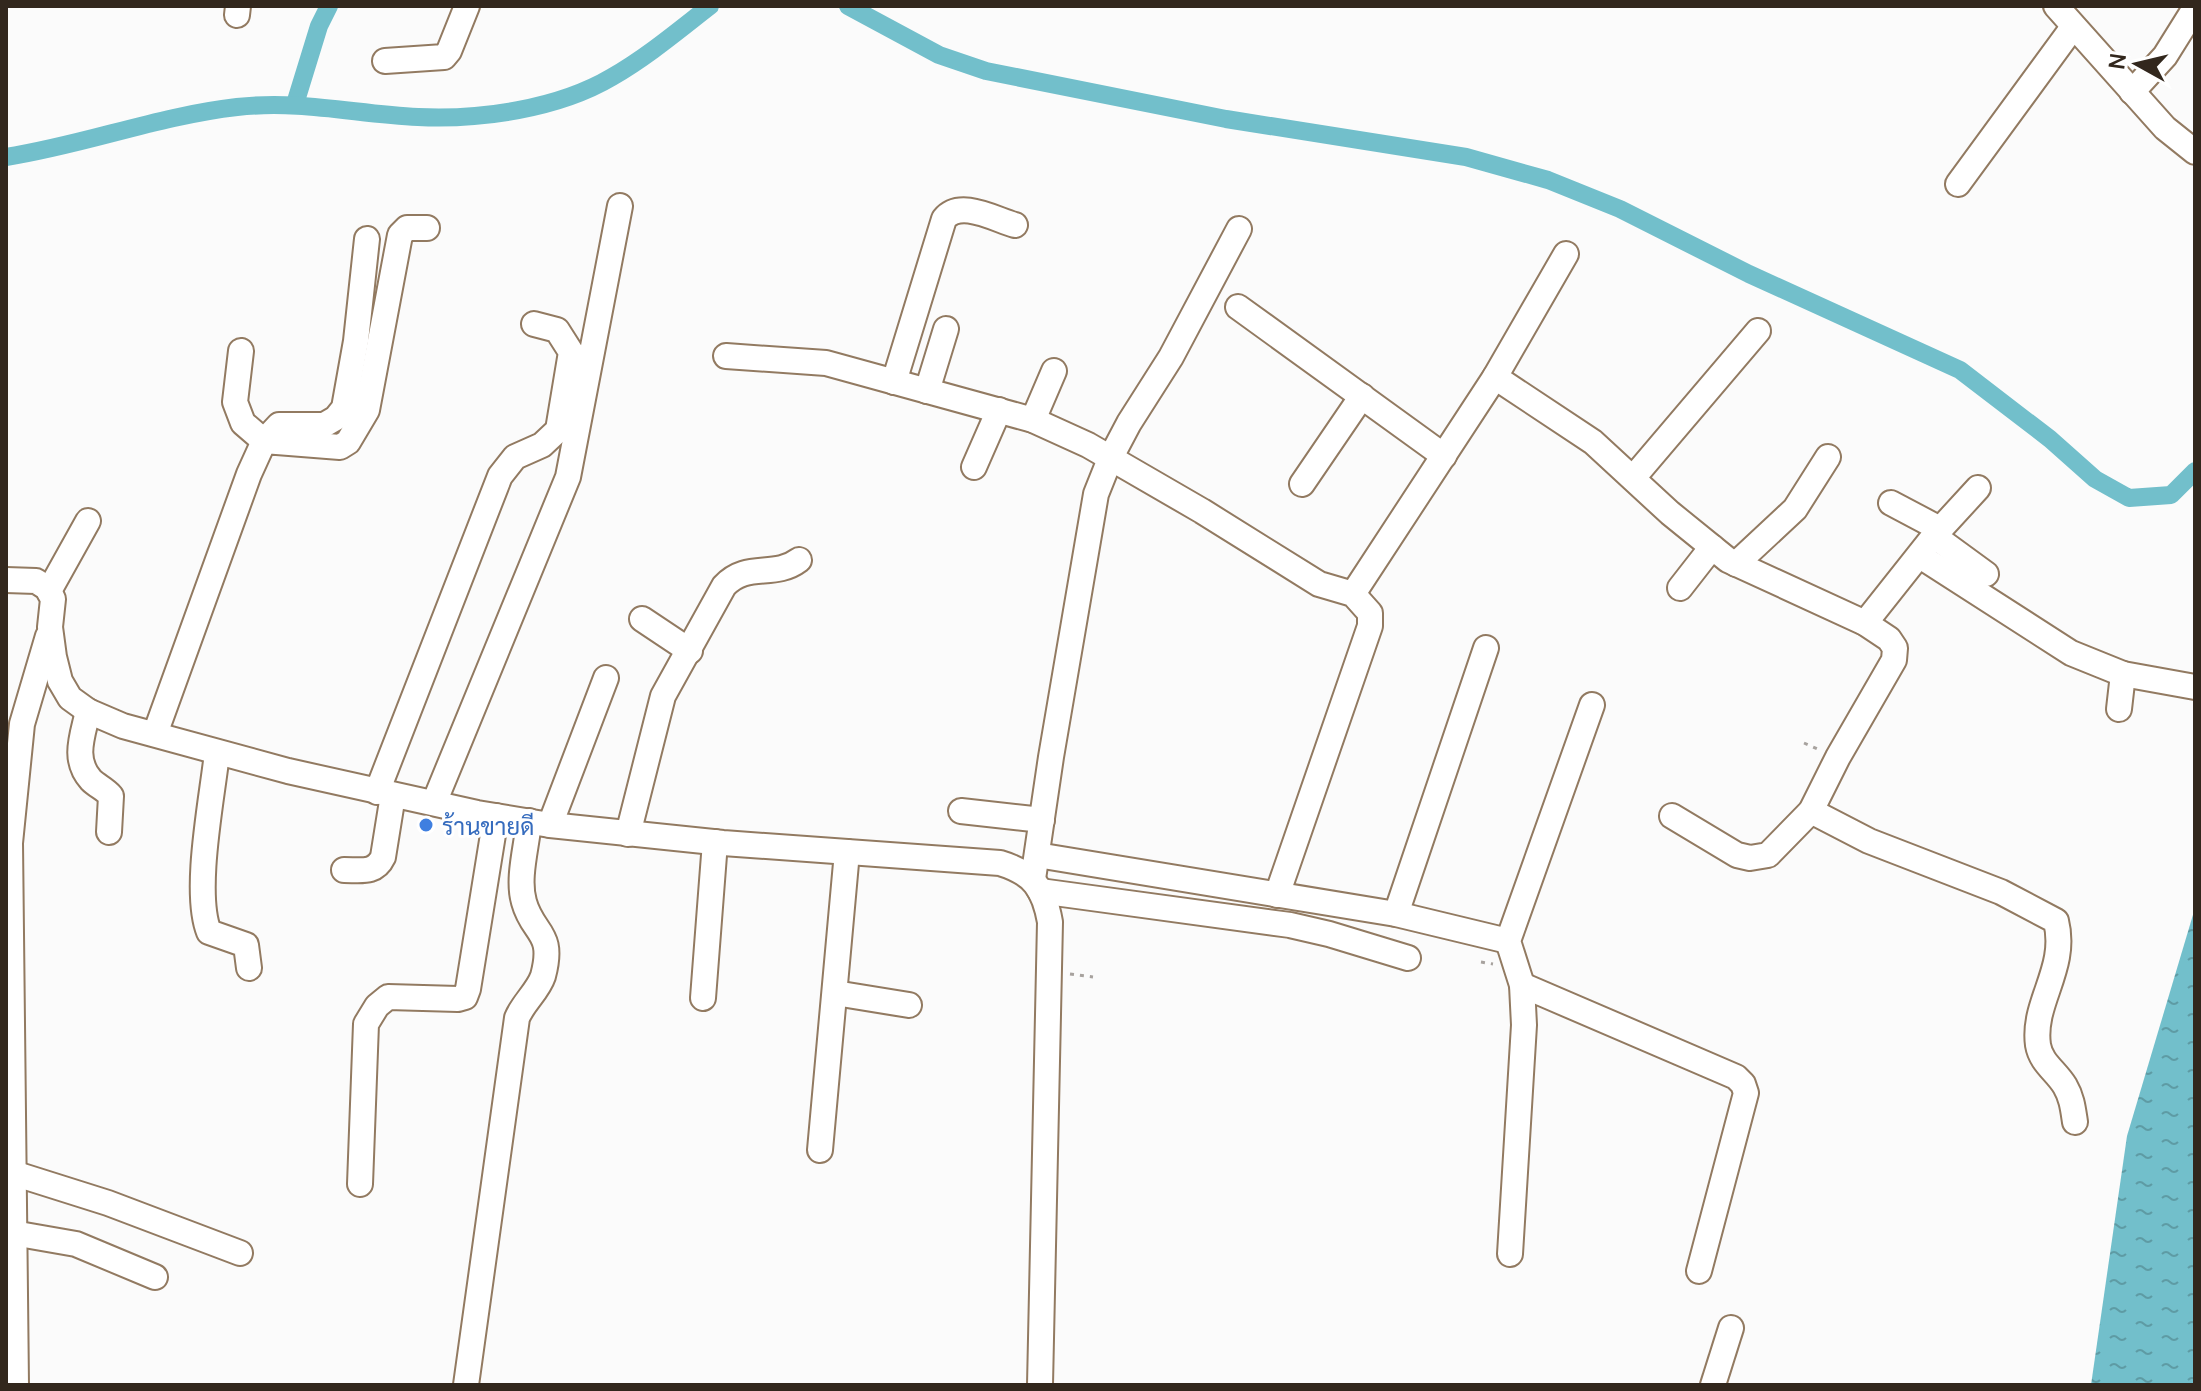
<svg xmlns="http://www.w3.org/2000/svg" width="2201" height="1391" viewBox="0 0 2201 1391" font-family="Manrope,Sarabun,sans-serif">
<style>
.water{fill:url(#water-ripples)}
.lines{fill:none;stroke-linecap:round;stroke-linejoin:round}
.canal{stroke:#72bfcb;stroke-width:18}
.minor-casing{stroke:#927a61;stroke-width:28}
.path{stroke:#a7a29e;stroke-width:3;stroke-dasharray:4 6;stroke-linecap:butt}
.minor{stroke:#fff;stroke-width:24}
.shop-dot{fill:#3f7fe0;stroke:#fff;stroke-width:3}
.labels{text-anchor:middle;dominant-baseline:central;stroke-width:6;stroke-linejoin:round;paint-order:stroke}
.shop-label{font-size:24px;fill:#366cbe;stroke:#fff;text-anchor:start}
</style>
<defs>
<pattern id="water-ripples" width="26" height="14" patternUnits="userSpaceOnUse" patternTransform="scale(2)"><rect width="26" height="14" fill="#72bfcb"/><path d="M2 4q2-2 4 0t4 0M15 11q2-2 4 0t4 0" fill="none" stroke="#5e9ba4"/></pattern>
</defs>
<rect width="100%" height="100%" fill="#fbfbfb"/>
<polygon class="water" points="2195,908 2195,1385 2091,1385 2127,1136"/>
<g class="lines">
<g class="canal">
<polyline points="848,6 939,55 986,71 1226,119 1466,157 1548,180 1620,209 1749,274 1960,370 2050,439 2095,479 2129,498 2171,495 2195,471"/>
<polyline points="295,104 319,26 329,6"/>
<path d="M 6,157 C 84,145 158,116 237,107 C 301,100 356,114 418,117 C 480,120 558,109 612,77 C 647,57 679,30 710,6"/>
</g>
<defs>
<g id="minor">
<polyline points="2056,6 2165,128 2195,152"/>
<polyline points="237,15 238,6"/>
<polyline points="385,61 444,57 449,51 467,6"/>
<polyline points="2132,92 2165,56 2195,8"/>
<polyline points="1958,184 2073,27"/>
<polyline points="1238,307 1444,456"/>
<polyline points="241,351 235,402 243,423 264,441 279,425 324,425 336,418 344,408 356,341 367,239"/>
<polyline points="726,356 826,363 1033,420 1088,445 1202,511 1319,584 1353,594 1370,613 1370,626 1277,895"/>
<polyline points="1495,377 1593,442 1670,513 1728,560 1865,623 1889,639 1895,648 1894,660 1838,757 1811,811 1768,855 1750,858 1737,855 1672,816"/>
<path d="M 894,382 L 944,219 C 960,199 994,219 1015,225"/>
<polyline points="927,391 946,329"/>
<polyline points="1033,420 1054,371"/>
<polyline points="974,467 999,410"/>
<polyline points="1633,478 1758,331"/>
<polyline points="1302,484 1362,396"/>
<polyline points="1891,503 1940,529"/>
<polyline points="1934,536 1986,574"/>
<polyline points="1920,556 2071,653 2123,674 2195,687"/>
<polyline points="1736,564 1795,509 1828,457"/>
<path d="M 6,580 L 36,581 L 47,588 L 53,599 L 50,627 L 54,657 L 60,681 L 70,698 L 88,711 L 123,726 L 288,771 L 477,813 L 550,825 L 723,843 L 1000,863 C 1033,873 1044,888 1050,922 L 1040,1385"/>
<polyline points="1680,588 1712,547"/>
<polyline points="49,591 88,521"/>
<polyline points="1353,594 1495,377 1566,254"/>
<polyline points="642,619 690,651"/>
<polyline points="1865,623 1934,536 1978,488"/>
<polyline points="2119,709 2123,674"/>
<path d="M 88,711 C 83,735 72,759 91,780 C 97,786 105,789 111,796 L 109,832"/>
<polyline points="155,734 249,474 264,441 340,447 348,442 367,410 400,235 407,228 427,228"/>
<path d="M 217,753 C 212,799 193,892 209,932 L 246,945 L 249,968"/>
<polyline points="377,792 500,476 515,457 542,445 558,430 571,352 557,330 534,324"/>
<polyline points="434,803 568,477 620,206"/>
<polyline points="961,811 1042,820"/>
<path d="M 1811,811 L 1869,841 L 2001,892 L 2056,921 C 2068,969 2032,1002 2038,1045 C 2041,1063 2056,1071 2065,1086 C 2072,1098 2073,1109 2075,1122"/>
<polyline points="550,825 606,678"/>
<path d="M 628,834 L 663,696 L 724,586 C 747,561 774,579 799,560"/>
<polyline points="1037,855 1396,914 1508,941"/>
<path d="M 344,870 C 361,870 375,874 383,857 L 393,795"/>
<polyline points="1033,879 1051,757 1096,494 1110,459 1129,423 1171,357 1239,229"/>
<polyline points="1040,891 1290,925 1329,934 1408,958"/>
<polyline points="1396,914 1486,648"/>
<polyline points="1522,985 1736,1077 1743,1084 1746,1093 1699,1271"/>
<polyline points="835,993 909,1005"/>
<polyline points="703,998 715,842"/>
<polyline points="820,1150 847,852"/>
<polyline points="13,1173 108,1203 240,1253"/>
<polyline points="360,1184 366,1024 377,1006 388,997 458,999 465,997 468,989 496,816"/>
<polyline points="13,1233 76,1244 155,1277"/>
<polyline points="1510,1254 1524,1025 1522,985 1508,941 1592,705"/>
<polyline points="16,1385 10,843 22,724 48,636"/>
<path d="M 466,1385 L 517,1018 C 523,1003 538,991 543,976 C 555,931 533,935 524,902 C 517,878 527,846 529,821"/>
<polyline points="1713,1385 1731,1328"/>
</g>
</defs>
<use href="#minor" class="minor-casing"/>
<g class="path">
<polyline points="1804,743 1820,750"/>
<polyline points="1481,962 1493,964"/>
<polyline points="1070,974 1093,977"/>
</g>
<use href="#minor" class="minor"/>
</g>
<circle class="shop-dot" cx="426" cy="825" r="8"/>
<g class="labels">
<g class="shop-label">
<text x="442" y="825">ร้านขายดี</text>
</g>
</g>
<rect width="2201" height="1391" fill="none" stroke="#32271d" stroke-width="16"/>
<g transform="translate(2137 64) rotate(278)" stroke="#ffffff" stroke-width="6" paint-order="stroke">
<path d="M0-6L14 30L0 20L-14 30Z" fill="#32271d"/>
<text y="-12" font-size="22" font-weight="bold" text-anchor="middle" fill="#32271d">N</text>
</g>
</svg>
